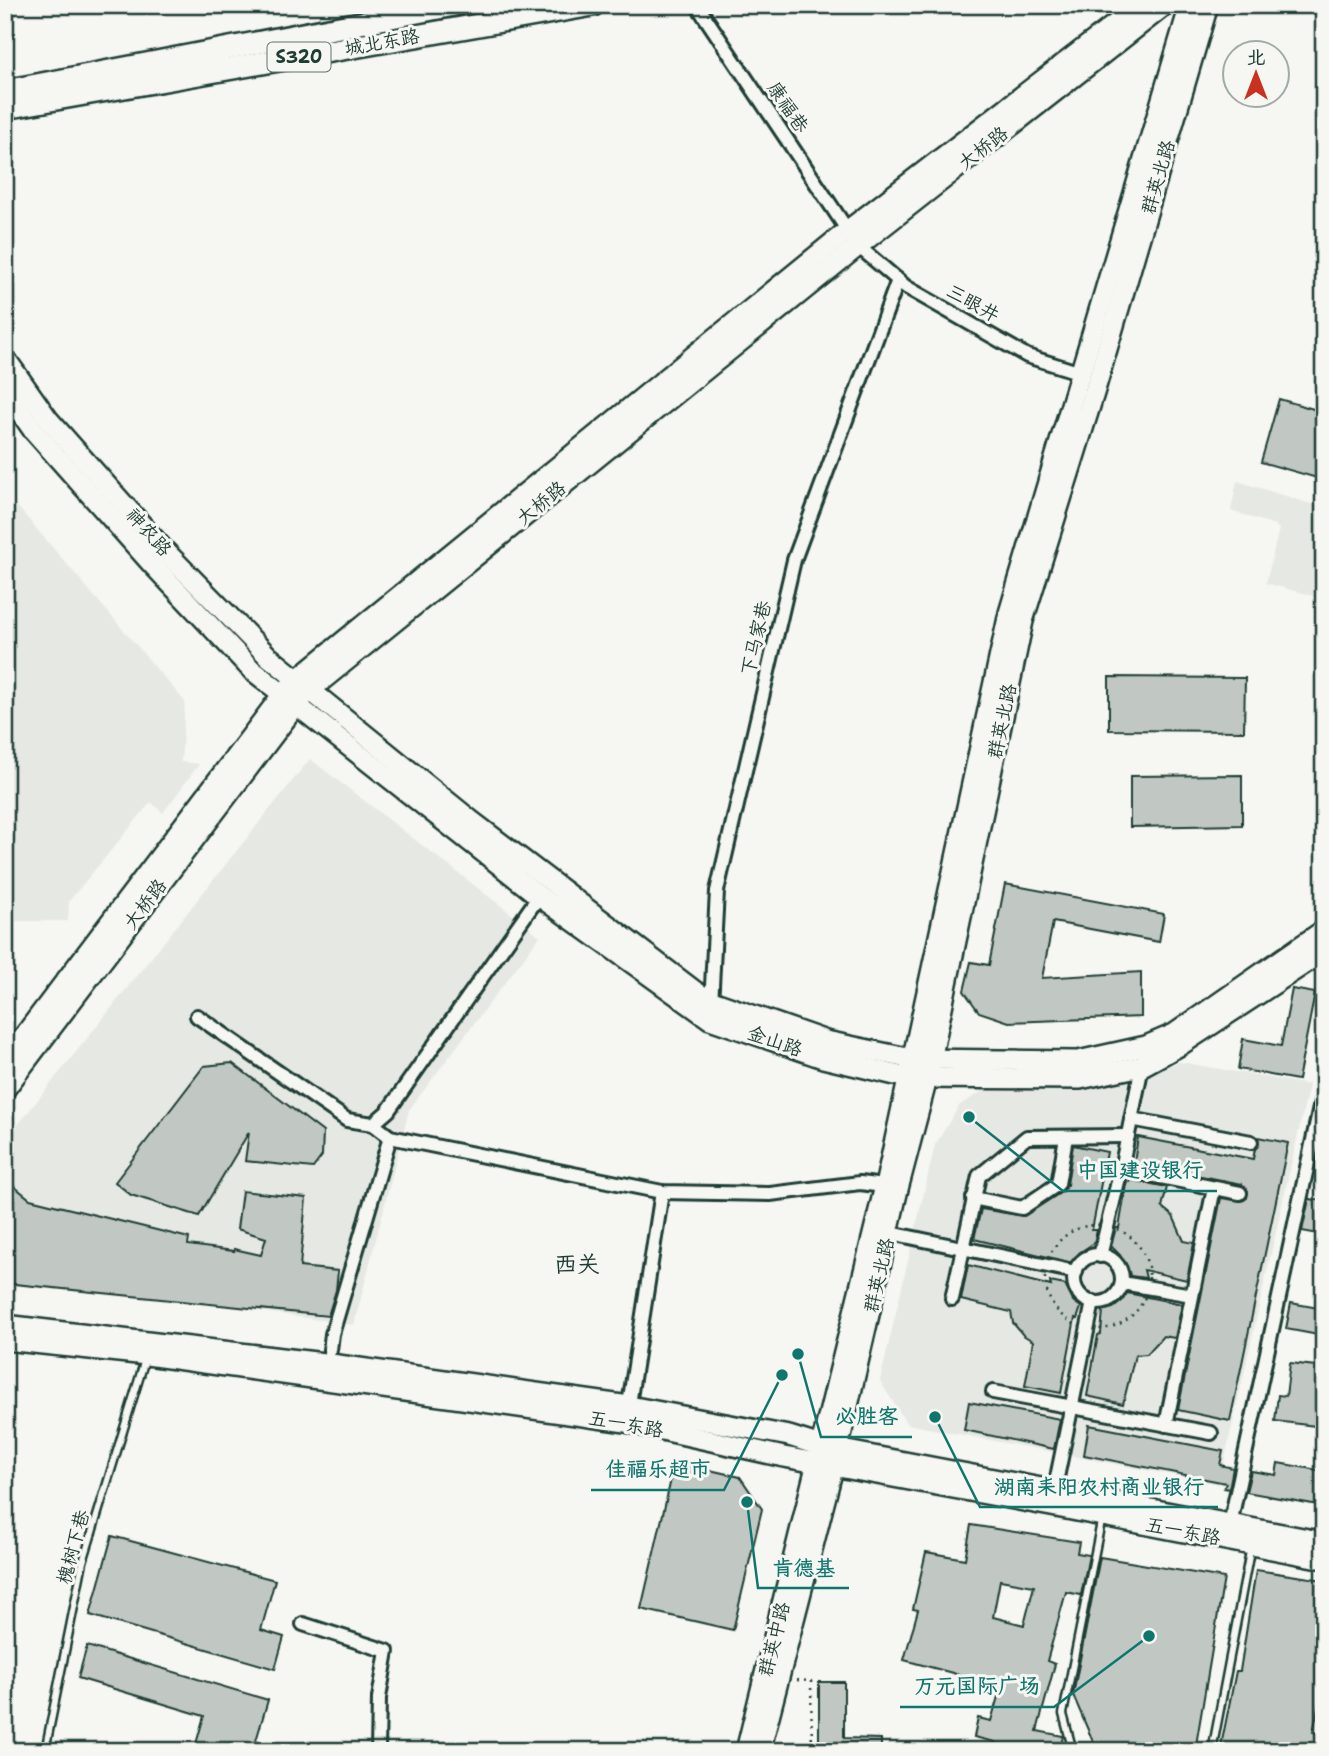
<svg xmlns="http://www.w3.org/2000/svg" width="1329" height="1756" viewBox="0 0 1329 1756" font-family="'Shantell Sans','LXGW WenKai TC',sans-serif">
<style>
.built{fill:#e6e8e4}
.building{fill:#c1c8c3;stroke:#1f3d34;stroke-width:2;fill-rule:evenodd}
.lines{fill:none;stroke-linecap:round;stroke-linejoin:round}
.lane-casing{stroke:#1f3d34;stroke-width:11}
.street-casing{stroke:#1f3d34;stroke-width:18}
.secondary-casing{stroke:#1f3d34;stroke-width:24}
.primary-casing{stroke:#1f3d34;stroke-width:26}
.path{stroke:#1f3d34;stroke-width:2.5;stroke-dasharray:2 5;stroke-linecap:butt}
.lane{stroke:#f6f6f2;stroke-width:6}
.street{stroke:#f6f6f2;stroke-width:12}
.secondary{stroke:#f6f6f2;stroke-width:19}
.primary{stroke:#f6f6f2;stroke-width:21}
.labels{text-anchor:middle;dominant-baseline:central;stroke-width:6;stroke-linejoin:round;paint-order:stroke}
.shield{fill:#f6f6f2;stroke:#60746d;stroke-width:2}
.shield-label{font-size:18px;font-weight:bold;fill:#1f3d34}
.street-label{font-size:19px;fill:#1f3d34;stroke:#f6f6f2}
.quarter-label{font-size:23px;fill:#1f3d34;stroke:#f6f6f2}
.leader{fill:none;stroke:#0f766e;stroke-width:2.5}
.callout-dot{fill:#0f766e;stroke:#f6f6f2;stroke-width:2.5}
.callout-label{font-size:21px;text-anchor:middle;font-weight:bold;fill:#0f766e;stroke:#f6f6f2;stroke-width:6;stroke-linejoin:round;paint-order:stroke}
</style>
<rect width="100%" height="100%" fill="#f6f6f2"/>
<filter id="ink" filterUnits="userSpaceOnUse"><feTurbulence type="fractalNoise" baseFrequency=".0143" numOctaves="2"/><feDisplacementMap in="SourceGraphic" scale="14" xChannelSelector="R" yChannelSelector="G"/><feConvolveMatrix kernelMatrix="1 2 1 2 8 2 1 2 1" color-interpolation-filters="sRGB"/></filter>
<g filter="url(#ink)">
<g class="built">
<polygon points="1237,481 1324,508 1324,599 1266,583 1279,529 1275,525 1231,511"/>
<polygon points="16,505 185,702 181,762 199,764 163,813 151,802 69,901 68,921 5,921 5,506"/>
<polygon points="310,759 540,936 409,1110 354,1325 182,1300 5,1283 5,1141"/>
<polygon points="1180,1062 1309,1085 1219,1484 907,1424 880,1381 935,1145 960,1105 991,1086 1111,1083"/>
</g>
<g class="building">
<polygon points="1279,399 1324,412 1324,480 1261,462"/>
<polygon points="1109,677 1245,678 1244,731 1109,730"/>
<polygon points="1242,775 1242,825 1130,827 1130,776"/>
<polygon points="1005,884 1164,914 1159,942 1053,922 1042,978 1141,972 1141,1017 1009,1022 979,1012 964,991 971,962 989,965"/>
<polygon points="1292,989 1315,993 1298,1080 1238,1069 1243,1039 1281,1046"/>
<polygon points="232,1063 323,1132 322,1156 313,1168 245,1161 249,1132 199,1216 131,1195 115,1182 204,1066"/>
<polygon points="1138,1137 1253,1159 1255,1149 1259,1144 1258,1137 1288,1143 1230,1421 1178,1410 1221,1198 1242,1201 1247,1198 1248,1191 1242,1184 1134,1163"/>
<polygon points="1073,1145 1107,1152 1092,1230 1097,1230 1094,1243 1079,1253 1073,1263 974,1239 981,1209 1024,1216 1063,1191 1067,1185"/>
<polygon points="5,1179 30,1199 189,1238 188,1245 234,1251 234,1249 261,1255 266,1238 237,1229 242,1191 306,1198 300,1267 338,1271 336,1290 328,1316 5,1283"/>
<polygon points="1131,1180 1167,1187 1162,1207 1173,1216 1184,1241 1194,1243 1187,1280 1144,1270 1146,1278 1130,1276 1120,1255 1111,1246 1116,1228 1119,1228 1127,1181 1130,1182"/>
<polygon points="1309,1199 1324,1201 1324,1235 1302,1231"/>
<polygon points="968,1265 1051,1286 1050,1282 1065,1285 1073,1301 1081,1307 1077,1319 1075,1318 1061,1393 1025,1386 1033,1341 1023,1335 1013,1323 1011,1312 961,1300"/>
<polygon points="1127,1293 1182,1304 1175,1338 1163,1336 1147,1354 1135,1355 1123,1404 1087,1396 1098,1335 1101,1334 1103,1310 1113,1308 1122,1301"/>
<polygon points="1291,1303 1324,1309 1324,1336 1286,1329"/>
<polygon points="1290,1363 1324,1367 1324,1427 1275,1421 1278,1395 1286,1396"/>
<polygon points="969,1402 1060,1419 1054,1449 964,1430"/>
<polygon points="1089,1425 1223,1451 1220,1465 1233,1468 1229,1489 1224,1488 1226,1483 1084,1455"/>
<polygon points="675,1462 740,1477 762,1509 733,1630 641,1609"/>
<polygon points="1278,1463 1324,1471 1324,1506 1246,1492 1251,1471 1276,1475"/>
<path d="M 971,1525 L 1079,1542 L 1077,1553 L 1089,1555 L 1081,1595 L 1066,1592 L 1047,1661 L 1055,1664 L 1037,1731 L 1063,1736 L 1060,1751 L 993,1751 L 995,1742 L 974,1737 L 978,1718 L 991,1721 L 1001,1686 L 904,1660 L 918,1610 L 913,1609 L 926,1552 L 965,1559 ZM 1000,1580 L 1034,1586 L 1024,1625 L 993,1617 Z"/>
<polygon points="112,1536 275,1580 261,1630 284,1637 275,1669 90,1615"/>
<polygon points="1100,1557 1224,1578 1195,1751 1097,1751 1073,1695"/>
<polygon points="1256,1570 1324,1580 1324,1679 1313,1732 1324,1734 1324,1751 1220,1751 1236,1671 1240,1671"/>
<polygon points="87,1646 268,1700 253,1751 194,1751 204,1716 78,1678"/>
<polygon points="819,1682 844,1682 844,1738 881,1739 881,1751 819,1751"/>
</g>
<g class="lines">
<defs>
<g id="lane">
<polyline points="45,1751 83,1562 146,1356"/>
<polyline points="1073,1751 1063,1714 1102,1517"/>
<polyline points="1212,1751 1251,1546"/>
</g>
<g id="street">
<polyline points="697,5 858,246 906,287 1027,356 1081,373"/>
<polyline points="711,1005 717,891 794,560 898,280"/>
<polyline points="197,1016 347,1120 373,1124 390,1137 662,1192 770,1194 860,1183 891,1187"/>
<polyline points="1131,1119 1251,1142"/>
<polyline points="373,1124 388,1111 539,896"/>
<polyline points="1121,1169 1240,1193"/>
<polyline points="973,1198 1022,1208 1058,1184 1066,1137"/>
<polyline points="881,1231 1076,1272"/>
<circle cx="1098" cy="1279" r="24"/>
<polyline points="1100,1256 1121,1169 1143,1061"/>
<polyline points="1122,1283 1192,1295"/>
<polyline points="952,1299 979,1176 1027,1137 1128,1136"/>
<polyline points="330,1350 332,1334 390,1137"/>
<polyline points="993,1392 1211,1433"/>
<polyline points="628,1411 662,1192"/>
<polyline points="1166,1425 1214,1188"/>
<polyline points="1053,1497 1093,1302"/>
<polyline points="1229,1529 1324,1089"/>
<polyline points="303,1624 387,1651 379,1698 378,1751"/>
</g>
<g id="secondary">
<polyline points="5,358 48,419 165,551 268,656 469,819 696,992 712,1001 826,1041 912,1059 1078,1061 1146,1046 1174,1034 1324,930"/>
<polyline points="5,390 33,430 151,563 252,670 539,896 710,1019 823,1058 908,1078 1080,1079 1142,1066 1179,1046 1324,951"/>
<polyline points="5,1061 283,694 296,680 847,231 1140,5"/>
<polyline points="5,1089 296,705 310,690 858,246 1165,5"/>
<polyline points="5,1325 324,1363 629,1406 789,1436 821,1446 1324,1542"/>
<polyline points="5,1340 147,1355 626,1422 784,1457 1051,1506 1324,1559"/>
<polyline points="746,1751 885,1186 1009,613 1190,5"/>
<polyline points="760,1751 838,1449 898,1189 927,1079 1023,621 1095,390 1208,5"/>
</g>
<g id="primary">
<polyline points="5,91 454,5"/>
<polyline points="5,108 593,5"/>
</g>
</defs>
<use href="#lane" class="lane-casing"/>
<use href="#street" class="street-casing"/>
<use href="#secondary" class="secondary-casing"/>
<use href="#primary" class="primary-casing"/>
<g class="path">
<circle cx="1097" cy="1277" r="52"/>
<polyline points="797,1680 811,1681 812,1751"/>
</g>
<use href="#lane" class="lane"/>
<use href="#street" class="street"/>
<use href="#secondary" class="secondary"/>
<use href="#primary" class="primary"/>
</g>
</g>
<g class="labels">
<rect class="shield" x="267.5" y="42.5" width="63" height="29" rx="5"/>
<g class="shield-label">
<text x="299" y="57">S320</text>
</g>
<g class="street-label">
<text transform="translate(382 42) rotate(-10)">城北东路</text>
<text transform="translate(788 107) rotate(56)">康福巷</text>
<text transform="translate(983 148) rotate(-38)">大桥路</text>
<text transform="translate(1158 177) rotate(-74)">群英北路</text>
<text transform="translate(973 303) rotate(29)">三眼井</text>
<text transform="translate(541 503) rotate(-39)">大桥路</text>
<text transform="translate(149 532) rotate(48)">神农路</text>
<text transform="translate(756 638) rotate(-77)">下马家巷</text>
<text transform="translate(1002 721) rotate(-78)">群英北路</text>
<text transform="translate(145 904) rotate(-53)">大桥路</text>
<text transform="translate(775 1041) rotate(19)">金山路</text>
<text transform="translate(879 1275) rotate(-77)">群英北路</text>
<text transform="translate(626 1424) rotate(10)">五一东路</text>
<text transform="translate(1183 1531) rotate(11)">五一东路</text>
<text transform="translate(73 1547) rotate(-75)">槐树下巷</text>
<text transform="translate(774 1639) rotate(-76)">群英中路</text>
</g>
<g class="quarter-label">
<text x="577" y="1264">西关</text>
</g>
</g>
<path class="leader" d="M969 1117L1063 1191H1217M798 1354L821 1437H912M782 1375L724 1490H591M935 1417L980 1507H1218M747 1502L758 1588H849M1149 1636L1054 1707H900"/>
<g class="callout-dot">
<circle cx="969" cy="1117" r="7"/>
<circle cx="798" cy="1354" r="7"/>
<circle cx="782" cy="1375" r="7"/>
<circle cx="935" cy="1417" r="7"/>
<circle cx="747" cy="1502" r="7"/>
<circle cx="1149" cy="1636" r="7"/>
</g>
<g class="callout-label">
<text x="1140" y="1177">中国建设银行</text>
<text x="867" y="1423">必胜客</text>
<text x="658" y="1476">佳福乐超市</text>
<text x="1099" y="1494">湖南耒阳农村商业银行</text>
<text x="804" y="1575">肯德基</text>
<text x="977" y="1693">万元国际广场</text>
</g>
<rect width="1329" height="1756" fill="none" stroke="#f6f6f2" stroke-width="28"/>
<rect x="14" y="14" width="1301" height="1728" fill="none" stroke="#1f3d34" stroke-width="2.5" filter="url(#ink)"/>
<g transform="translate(1256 74)"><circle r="33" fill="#f6f6f2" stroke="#a0aca6" stroke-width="2"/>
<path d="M0-5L12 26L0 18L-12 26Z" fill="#c8321e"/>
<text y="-10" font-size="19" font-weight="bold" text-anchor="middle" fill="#1f3d34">北</text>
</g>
</svg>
